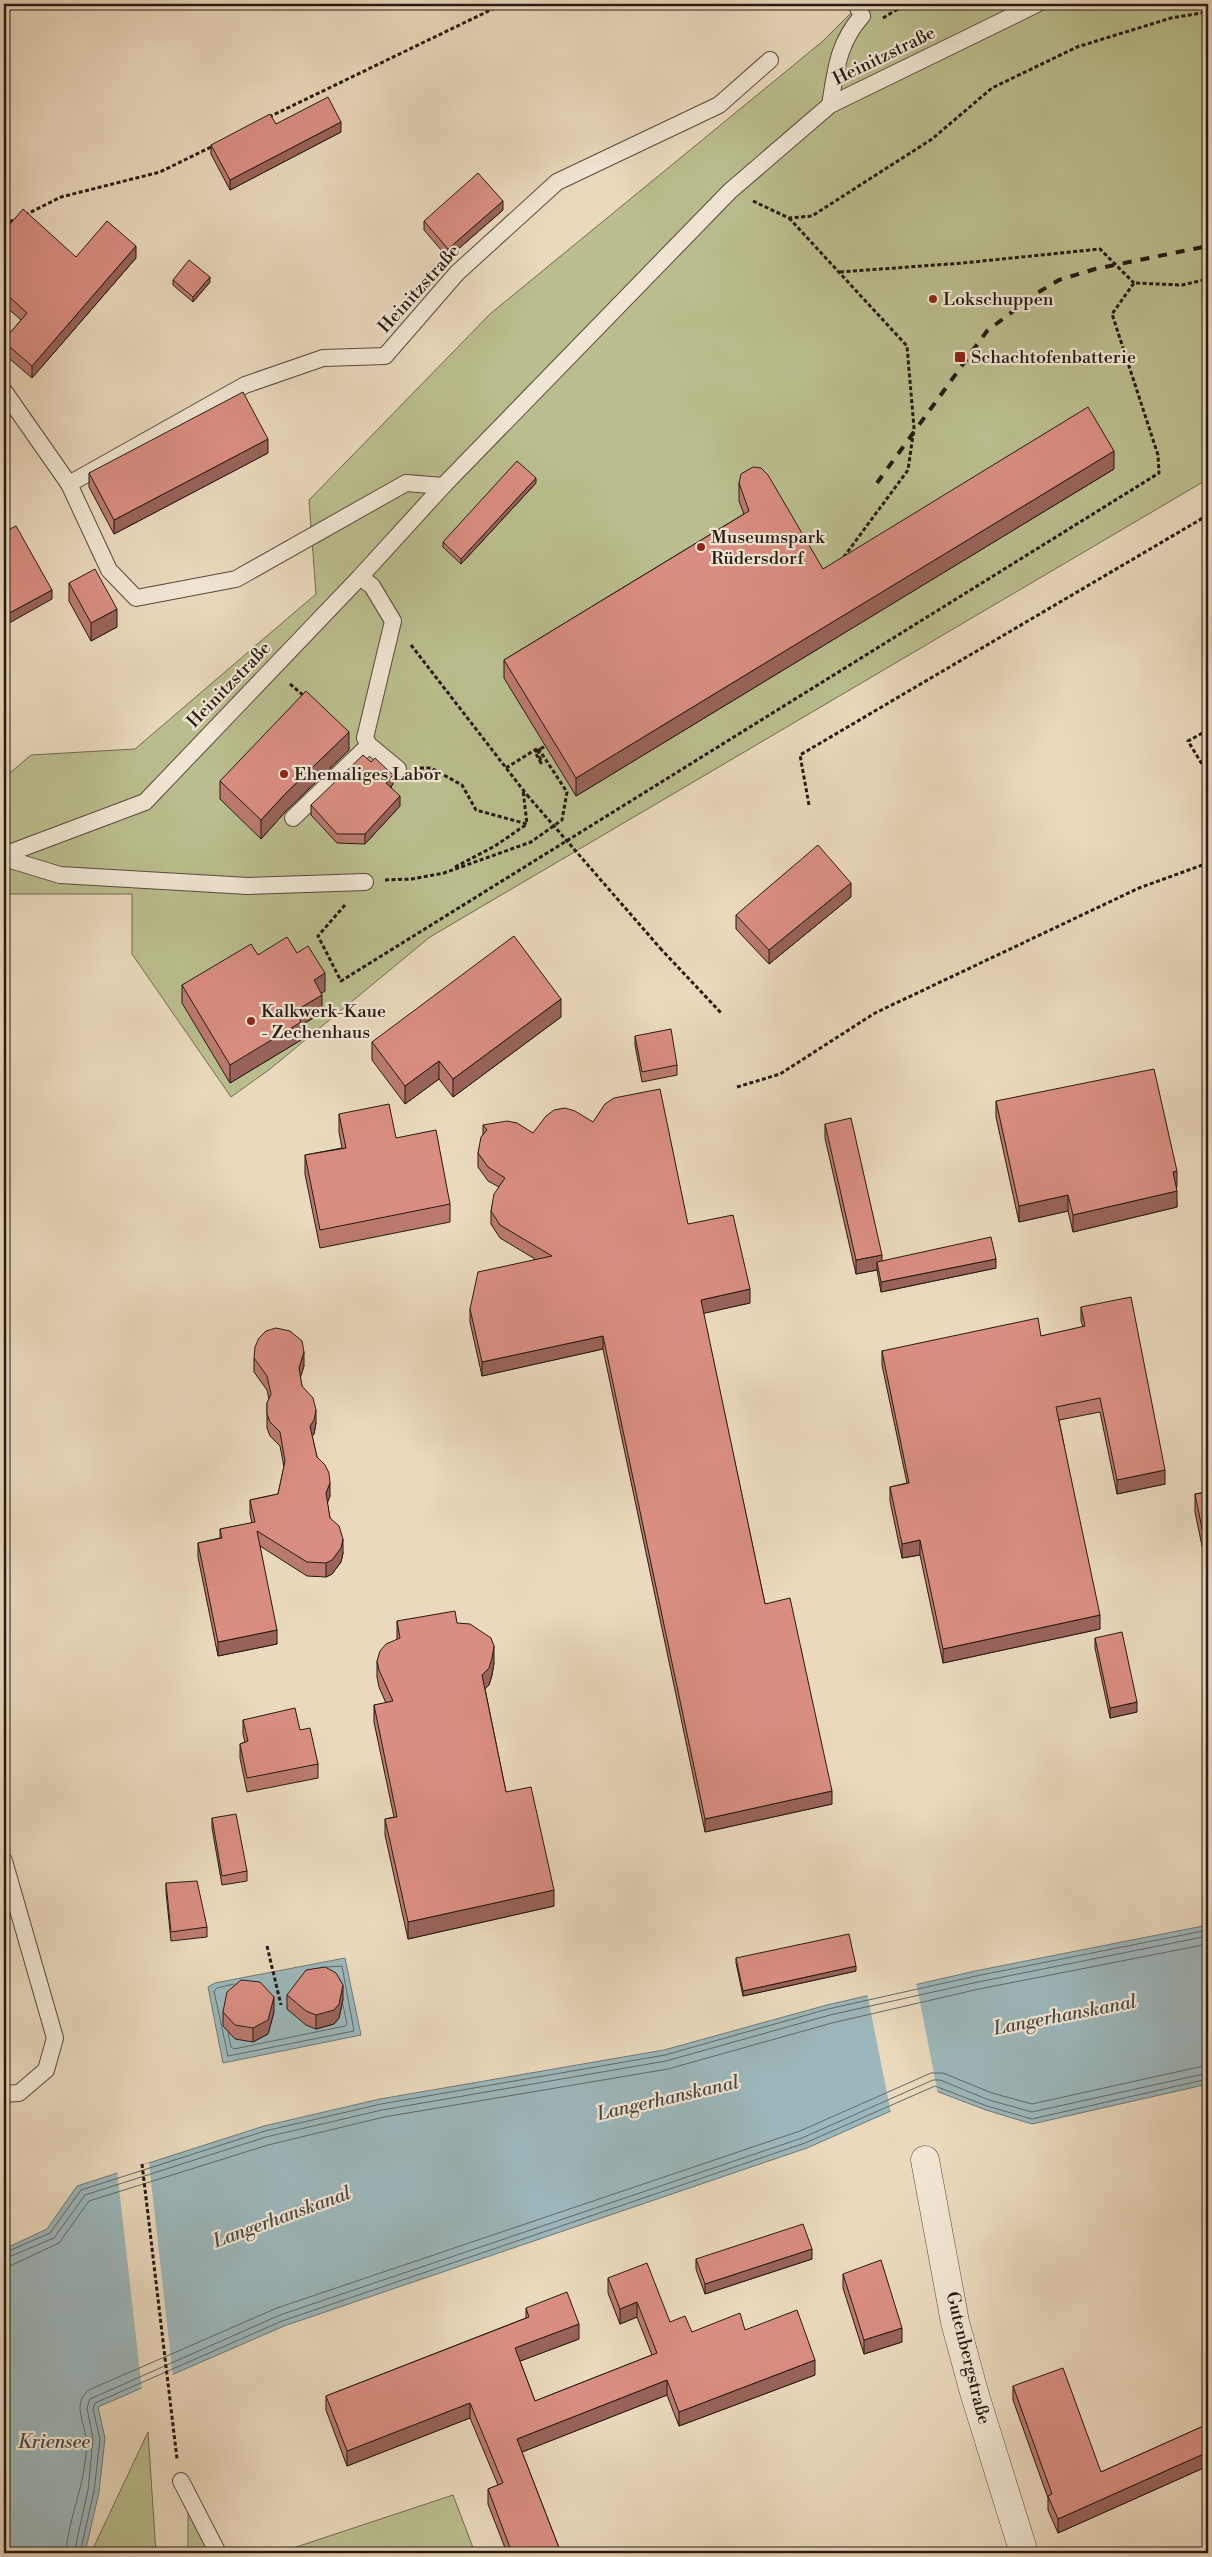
<svg xmlns="http://www.w3.org/2000/svg" width="1212" height="2557" viewBox="0 0 1212 2557" font-family="'Libre Bodoni',serif">
<style>
.green{fill:#babe8e;stroke:#706c50}
.water{fill:#9cb7bb;stroke:#6d7878}
.pier{fill:#ead9bc}
.lines{fill:none;stroke-linecap:round;stroke-linejoin:round}
.shore{stroke:#616867;stroke-width:1}
.lane-casing{stroke:#574a3d;stroke-width:18}
.street-casing{stroke:#574a3d;stroke-width:29}
.path{stroke:#261a13;stroke-width:3;stroke-dasharray:4 2.5;stroke-linecap:butt}
.lane{stroke:#f1e6d3;stroke-width:16}
.street{stroke:#f1e6d3;stroke-width:28}
.rail{stroke:#261a13;stroke-width:4;stroke-dasharray:9 9;stroke-linecap:butt}
.path-bridge{stroke:#261a13;stroke-width:3;stroke-dasharray:4 2.5;stroke-linecap:butt}
.wall{fill:#bb7a6f;stroke:#261a13}
.shaded-wall{fill:#99635a;stroke:#261a13}
.building{fill:#da8e81;stroke:#261a13}
.poi-dot{fill:#8f2418;stroke:#f1e6d3;stroke-width:2}
.labels{text-anchor:middle;dominant-baseline:central;stroke-width:4.5;stroke-linejoin:round;paint-order:stroke}
.street-label{font-size:18px;fill:#261a13;stroke:#f1e6d3}
.poi-label{font-size:18px;fill:#261a13;stroke:#f1e6d3;text-anchor:start}
.water-label{font-size:19px;font-style:italic;fill:#494945;stroke:#f1e6d3}
</style>
<rect width="100%" height="100%" fill="#ead9bc"/>
<filter id="stains"><feTurbulence type="fractalNoise" baseFrequency=".004" numOctaves="4"/><feColorMatrix values="0 0 0 0 .2 0 0 0 0 .09 0 0 0 0 .02 0 0 0 .5 -.17"/></filter>
<radialGradient id="worn" r=".72"><stop offset=".6" stop-color="#630" stop-opacity="0"/><stop offset="1" stop-color="#630" stop-opacity=".3"/></radialGradient>
<g class="green">
<polygon points="860,4 1208,4 1208,479 430,937 270,1069 231,1097 132,954 132,894 9,894 4,900 4,778 31,755 135,749 316,594 309,500 490,314 823,41"/>
<polygon points="148,2432 156,2553 91,2553"/>
<polygon points="453,2495 475,2553 278,2553"/>
<polygon points="188,2505 219,2553 188,2553"/>
</g>
<g class="water">
<polygon points="1208,1925 1208,2084 1032,2124 986,2110 936,2091 807,2148 284,2326 98,2407 105,2438 99,2492 85,2553 4,2553 4,2249 47,2229 77,2186 264,2126 380,2099 664,2050 827,2005 975,1971"/>
<polygon points="345,1958 361,2035 223,2063 208,1987 215,1983"/>
</g>
<g class="pier">
<polygon points="916,1982 938,2094 891,2113 867,1993"/>
<polygon points="149,2163 173,2377 142,2390 117,2170"/>
</g>
<g class="lines">
<g class="shore">
<polyline points="234,1984 217,1988 214,1991 228,2056 354,2031 342,1966 326,1967"/>
<polyline points="228,2033 231,2047 234,2049 345,2026 347,2024 343,2005"/>
<polyline points="4,2253 50,2233 81,2190 265,2131 381,2104 665,2055 828,2009 976,1976 1208,1930"/>
<polyline points="4,2259 54,2238 85,2195 266,2137 382,2110 666,2061 830,2015 978,1982 1208,1936"/>
<polyline points="4,2267 12,2265 59,2243 89,2201 268,2145 384,2117 668,2069 832,2023 979,1989 1208,1944"/>
<path d="M 66,2553 C 68,2516 89,2477 86,2438 C 84,2421 71,2401 91,2389 L 277,2308 L 800,2131 L 931,2073 L 943,2073 L 992,2093 L 1032,2104 L 1208,2065"/>
<polyline points="74,2553 88,2490 93,2439 87,2408 90,2399 280,2315 802,2138 933,2080 940,2080 989,2100 1032,2112 1208,2073"/>
<polyline points="80,2553 94,2491 100,2439 93,2409 95,2403 282,2321 805,2143 935,2086 987,2106 1032,2119 1208,2079"/>
</g>
<defs>
<g id="lane">
<path d="M 830,105 C 836,69 838,43 862,16 L 856,4"/>
<polyline points="4,391 69,484 109,570 136,598 236,579 406,483 443,486"/>
<polyline points="69,484 245,385 323,358 385,356 457,273 557,182 719,105 770,60"/>
<polyline points="360,577 372,586 393,621 365,738 369,745 398,769"/>
<polyline points="293,818 369,745"/>
<polyline points="4,855 145,802 360,577 443,486 730,191 830,105 1037,4"/>
<polyline points="4,858 60,875 248,886 365,882"/>
<polyline points="4,1861 55,2038 46,2070 19,2093 4,2094"/>
<polyline points="181,2481 218,2553"/>
</g>
<polyline id="street" points="925,2160 955,2322 974,2392 1024,2553"/>
</defs>
<use href="#lane" class="lane-casing"/>
<use href="#street" class="street-casing"/>
<g class="path">
<polyline points="883,18 906,4"/>
<polyline points="269,117 503,4"/>
<polyline points="753,201 789,218 812,216 932,139 992,88 1077,47 1171,18 1208,12"/>
<polyline points="25,215 61,197 160,172 215,145"/>
<polyline points="789,218 907,346 914,428 908,470 843,558"/>
<polyline points="4,225 17,218"/>
<polyline points="840,272 963,263 1100,249 1134,283"/>
<polyline points="411,645 527,795"/>
<polyline points="290,684 304,696"/>
<polyline points="1208,730 1188,741 1208,774"/>
<polyline points="420,768 431,768 462,785 476,810 527,824 523,790"/>
<polyline points="506,768 538,748"/>
<polyline points="809,805 800,755 1208,515"/>
<polyline points="455,867 495,846 527,824"/>
<polyline points="385,880 412,879 444,873 531,842 562,820 567,792 538,748 541,763 535,752"/>
<polyline points="345,905 318,936 341,981 1159,473 1158,455 1112,314 1134,283 1182,285 1208,279"/>
<polyline points="660,948 722,1014"/>
<polyline points="737,1087 780,1074 875,1013 1139,888 1208,863"/>
<polyline points="267,1946 281,2005"/>
<polyline points="142,2164 177,2459"/>
</g>
<use href="#lane" class="lane"/>
<use href="#street" class="street"/>
<polyline class="rail" points="877,483 987,331 1037,293 1059,280 1095,269 1208,246"/>
<g class="path-bridge">
<polyline points="535,752 547,745"/>
<polyline points="527,795 660,948"/>
</g>
</g>
<g class="wall">
<polygon points="276,124 341,132 230,190 211,154 211,145"/>
<polygon points="503,210 448,258 424,230 424,221"/>
<polygon points="4,231 76,257 136,258 32,378 4,354 4,340 21,320 4,305"/>
<polygon points="173,280 210,282 193,302 173,285"/>
<polygon points="268,453 114,534 89,487 89,473"/>
<polygon points="1114,469 576,796 504,678 504,660 744,514 739,501 739,483 823,569"/>
<polygon points="536,483 461,564 443,547 443,542"/>
<polygon points="69,583 117,627 91,641 69,601"/>
<polygon points="349,750 286,811 261,839 220,799 220,781"/>
<polygon points="393,784 391,787 400,806 365,844 337,843 311,815 311,805"/>
<polygon points="851,897 769,964 736,929 736,915"/>
<polygon points="297,953 325,991 321,993 322,1013 301,1025 301,1040 230,1083 182,1003 182,985 258,955"/>
<polygon points="561,1017 453,1097 439,1079 405,1104 372,1060 372,1042"/>
<polygon points="635,1036 677,1065 677,1075 642,1082 635,1045"/>
<polygon points="996,1101 1177,1187 1176,1188 1177,1207 1073,1232 1068,1211 1019,1222 996,1117"/>
<polygon points="339,1114 396,1138 450,1204 450,1222 320,1248 305,1174 305,1155 342,1148 339,1132"/>
<polygon points="825,1124 882,1261 996,1268 881,1292 877,1270 856,1274 825,1138"/>
<polygon points="483,1125 533,1133 688,1224 750,1303 703,1313 765,1604 832,1804 705,1832 603,1349 482,1376 470,1322 470,1309 535,1259 500,1238 491,1224 491,1211 499,1187 488,1181 478,1167 478,1153 483,1134"/>
<polygon points="1081,1307 1165,1484 1117,1494 1100,1412 1059,1420 1100,1629 943,1663 920,1555 902,1558 890,1501 890,1487 907,1483 882,1365 882,1351 1041,1336 1083,1327 1081,1321"/>
<polygon points="254,1358 304,1366 300,1377 302,1386 316,1423 314,1434 312,1436 317,1457 330,1496 327,1502 330,1518 343,1553 341,1562 332,1574 326,1577 307,1576 260,1546 277,1644 218,1656 198,1557 198,1543 220,1538 220,1529 252,1523 250,1514 250,1500 278,1494 284,1467 280,1446 270,1436 267,1428 267,1403 269,1399 267,1390 254,1372"/>
<polygon points="1208,1492 1208,1575 1195,1512 1195,1494"/>
<polygon points="397,1621 457,1623 494,1663 492,1675 489,1685 485,1689 506,1792 554,1906 408,1939 385,1835 385,1819 394,1817 374,1722 374,1705 386,1703 379,1687 377,1677 377,1661 397,1639"/>
<polygon points="1095,1638 1137,1712 1110,1718 1095,1648"/>
<polygon points="243,1720 300,1730 318,1764 318,1778 247,1792 240,1758 240,1744 245,1742 243,1734"/>
<polygon points="212,1818 247,1871 247,1881 222,1885 212,1828"/>
<polygon points="166,1883 207,1927 207,1937 171,1941 166,1892"/>
<polygon points="736,1958 856,1971 743,1996 736,1963"/>
<polygon points="287,1995 343,1999 339,2018 334,2024 316,2029 306,2025 287,2009"/>
<polygon points="223,2012 274,2012 268,2034 253,2042 235,2039 223,2026"/>
<polygon points="696,2259 812,2259 705,2294 696,2269"/>
<polygon points="843,2274 902,2342 864,2354 843,2288"/>
<polygon points="608,2278 670,2322 692,2332 745,2330 815,2375 679,2426 667,2395 522,2452 561,2553 507,2553 488,2504 488,2489 498,2485 470,2418 347,2466 326,2410 326,2396 526,2318 526,2308 579,2339 520,2361 535,2401 652,2355 637,2317 620,2324 608,2293"/>
<polygon points="1013,2386 1101,2472 1208,2424 1208,2466 1058,2533 1048,2510 1048,2498 1013,2400"/>
</g>
<g class="shaded-wall">
<polygon points="341,122 341,132 230,190 230,180"/>
<polygon points="503,201 503,210 448,258 448,249"/>
<polygon points="136,246 136,258 32,378 32,366"/>
<polygon points="210,277 210,282 193,302 193,297"/>
<polygon points="268,439 268,453 114,534 114,520"/>
<polygon points="1114,451 1114,469 576,796 576,778"/>
<polygon points="536,478 536,483 461,564 461,559"/>
<polygon points="52,590 52,599 4,626 4,616"/>
<polygon points="117,609 117,627 91,641 91,623"/>
<polygon points="349,732 349,750 286,811 261,839 261,820 286,793"/>
<polygon points="393,775 393,784 386,792 386,783"/>
<polygon points="400,796 400,806 365,844 365,834"/>
<polygon points="851,883 851,897 769,964 769,950"/>
<polygon points="325,973 325,991 314,998 314,980"/>
<polygon points="322,995 322,1013 301,1025 301,1040 230,1083 230,1065 295,1011"/>
<polygon points="561,999 561,1017 453,1097 453,1079"/>
<polygon points="439,1061 439,1079 405,1104 405,1086"/>
<polygon points="1177,1171 1177,1187 1173,1188 1173,1172"/>
<polygon points="1177,1191 1177,1207 1073,1232 1073,1215"/>
<polygon points="1068,1195 1068,1211 1019,1222 1019,1206"/>
<polygon points="882,1255 882,1269 877,1262 877,1270 856,1274 856,1260"/>
<polygon points="996,1259 996,1268 881,1292 881,1282"/>
<polygon points="750,1289 750,1303 701,1314 701,1300"/>
<polygon points="603,1336 603,1349 482,1376 482,1362"/>
<polygon points="304,1352 304,1366 299,1382 299,1368"/>
<polygon points="316,1410 316,1423 314,1434 310,1440 310,1426"/>
<polygon points="1165,1470 1165,1484 1117,1494 1117,1480"/>
<polygon points="330,1483 330,1496 326,1507 326,1493"/>
<polygon points="343,1539 343,1553 341,1562 332,1574 326,1577 326,1563"/>
<polygon points="920,1540 920,1555 902,1558 902,1544"/>
<polygon points="1100,1615 1100,1629 943,1663 943,1649"/>
<polygon points="277,1630 277,1644 218,1656 218,1642"/>
<polygon points="494,1646 494,1663 492,1675 489,1685 482,1692 482,1675"/>
<polygon points="1137,1702 1137,1712 1110,1718 1110,1708"/>
<polygon points="832,1791 832,1804 705,1832 705,1819"/>
<polygon points="554,1890 554,1906 408,1939 408,1922"/>
<polygon points="856,1966 856,1971 743,1996 743,1991"/>
<polygon points="343,1985 343,1999 339,2018 334,2024 316,2029 316,2015"/>
<polygon points="274,1997 274,2012 268,2034 253,2042 253,2028"/>
<polygon points="812,2249 812,2259 705,2294 705,2284"/>
<polygon points="637,2302 637,2317 620,2324 620,2309"/>
<polygon points="579,2324 579,2339 515,2363 515,2348"/>
<polygon points="902,2328 902,2342 864,2354 864,2340"/>
<polygon points="815,2360 815,2375 679,2426 679,2412"/>
<polygon points="667,2380 667,2395 517,2454 517,2439"/>
<polygon points="470,2403 470,2418 347,2466 347,2451"/>
<polygon points="1208,2452 1208,2466 1058,2533 1058,2519"/>
</g>
<g class="building">
<polygon points="328,97 341,122 230,180 211,145 270,114 276,124"/>
<polygon points="478,173 503,201 448,249 424,221"/>
<polygon points="23,209 76,257 107,221 136,246 32,366 4,342 4,340 27,313 4,292 4,231"/>
<polygon points="189,260 210,277 193,297 173,280"/>
<polygon points="243,392 268,439 114,520 89,473"/>
<polygon points="1088,407 1114,451 576,778 504,660 749,511 739,483 741,474 753,467 761,468 768,475 823,569"/>
<polygon points="517,461 536,478 461,559 443,542"/>
<polygon points="16,526 52,590 4,616 4,532"/>
<polygon points="95,569 117,609 91,623 69,583"/>
<polygon points="306,691 349,732 286,793 261,820 220,781"/>
<polygon points="363,755 371,762 375,758 393,775 386,783 400,796 365,834 337,834 311,805"/>
<polygon points="818,845 851,883 769,950 736,915"/>
<polygon points="514,936 561,999 453,1079 439,1061 405,1086 372,1042"/>
<polygon points="287,937 297,953 308,946 325,973 314,980 322,995 295,1011 301,1022 230,1065 182,985 251,944 258,955"/>
<polygon points="671,1029 677,1065 642,1072 635,1036"/>
<polygon points="1154,1069 1177,1171 1173,1172 1177,1191 1073,1215 1068,1195 1019,1206 996,1101"/>
<polygon points="660,1089 688,1224 733,1215 750,1289 701,1300 765,1604 790,1598 832,1791 705,1819 603,1336 482,1362 470,1309 478,1272 552,1256 500,1225 491,1211 494,1194 505,1178 488,1167 478,1153 481,1137 487,1130 483,1125 507,1121 517,1123 533,1133 546,1116 554,1110 565,1108 575,1111 593,1122 605,1104 614,1098"/>
<polygon points="389,1104 396,1138 436,1130 450,1204 320,1230 305,1155 346,1148 339,1114"/>
<polygon points="851,1118 882,1255 856,1260 825,1124"/>
<polygon points="991,1237 996,1259 881,1282 877,1262"/>
<polygon points="1131,1297 1165,1470 1117,1480 1100,1398 1056,1407 1100,1615 943,1649 920,1540 902,1544 890,1487 909,1483 882,1351 1038,1318 1041,1336 1085,1326 1081,1307"/>
<polygon points="276,1328 290,1331 302,1341 304,1352 299,1368 302,1386 313,1398 316,1410 314,1420 310,1426 317,1457 325,1465 329,1473 330,1483 326,1493 330,1518 339,1526 343,1539 341,1548 332,1560 326,1563 307,1562 257,1531 277,1630 218,1642 198,1543 222,1538 220,1529 255,1522 250,1500 278,1494 285,1461 280,1432 270,1422 267,1414 267,1403 271,1394 267,1376 254,1358 255,1347 259,1338 266,1331"/>
<polygon points="1208,1492 1208,1558 1195,1494"/>
<polygon points="455,1611 457,1623 470,1624 491,1638 494,1646 492,1658 489,1668 482,1675 506,1792 531,1787 554,1890 408,1922 385,1819 397,1817 374,1705 393,1701 379,1670 377,1661 380,1651 386,1644 400,1638 397,1621"/>
<polygon points="1122,1632 1137,1702 1110,1708 1095,1638"/>
<polygon points="295,1708 300,1730 310,1728 318,1764 247,1778 240,1744 248,1741 243,1720"/>
<polygon points="236,1814 247,1871 222,1876 212,1818"/>
<polygon points="197,1881 207,1927 171,1932 166,1883"/>
<polygon points="849,1934 856,1966 743,1991 736,1958"/>
<polygon points="325,1967 336,1973 343,1985 339,2004 334,2010 316,2015 306,2011 287,1995 306,1970"/>
<polygon points="241,1980 260,1982 274,1997 268,2020 253,2028 235,2025 223,2012 227,1992"/>
<polygon points="803,2224 812,2249 705,2284 696,2259"/>
<polygon points="881,2260 902,2328 864,2340 843,2274"/>
<polygon points="647,2263 670,2322 685,2316 692,2332 740,2313 745,2330 797,2310 815,2360 679,2412 667,2380 517,2439 561,2553 512,2553 488,2489 503,2483 470,2403 347,2451 326,2396 529,2317 526,2308 567,2292 579,2324 515,2348 535,2401 657,2353 637,2302 620,2309 608,2278"/>
<polygon points="1063,2368 1101,2472 1208,2424 1208,2452 1058,2519 1048,2496 1052,2494 1013,2386"/>
</g>
<g class="poi-dot">
<circle cx="933" cy="299" r="5"/>
<rect x="954" y="351" width="12" height="12" rx="2.5"/>
<circle cx="701" cy="547" r="5"/>
<circle cx="284" cy="774" r="5"/>
<circle cx="251" cy="1021" r="5"/>
</g>
<g class="labels">
<g class="street-label">
<text transform="translate(884 56) rotate(-26)">Heinitzstraße</text>
<text transform="translate(419 289) rotate(-48)">Heinitzstraße</text>
<text transform="translate(229 685) rotate(-46)">Heinitzstraße</text>
<text transform="translate(968 2358) rotate(76)">Gutenbergstraße</text>
</g>
<g class="poi-label">
<text x="943" y="299">Lokschuppen</text>
<text x="971" y="357">Schachtofenbatterie</text>
<text x="711" y="537">Museumspark<tspan x="711" dy="21">Rüdersdorf</tspan></text>
<text x="294" y="774">Ehemaliges Labor</text>
<text x="261" y="1011">Kalkwerk-Kaue<tspan x="261" dy="21">- Zechenhaus</tspan></text>
</g>
<g class="water-label">
<text transform="translate(1065 2015) rotate(-11)">Langerhanskanal</text>
<text transform="translate(668 2098) rotate(-13)">Langerhanskanal</text>
<text transform="translate(282 2217) rotate(-20)">Langerhanskanal</text>
<text x="54" y="2442">Kriensee</text>
</g>
</g>
<rect width="1212" height="2557" fill="none" stroke="#ead9bc" stroke-width="20"/>
<rect x="5" y="5" width="1202" height="2547" fill="none" stroke="#261a13" stroke-width="2.5"/>
<rect x="10" y="10" width="1192" height="2537" fill="none" stroke="#261a13"/>
<rect width="100%" height="100%" filter="url(#stains)"/>
<rect width="100%" height="100%" fill="url(#worn)"/>
</svg>
